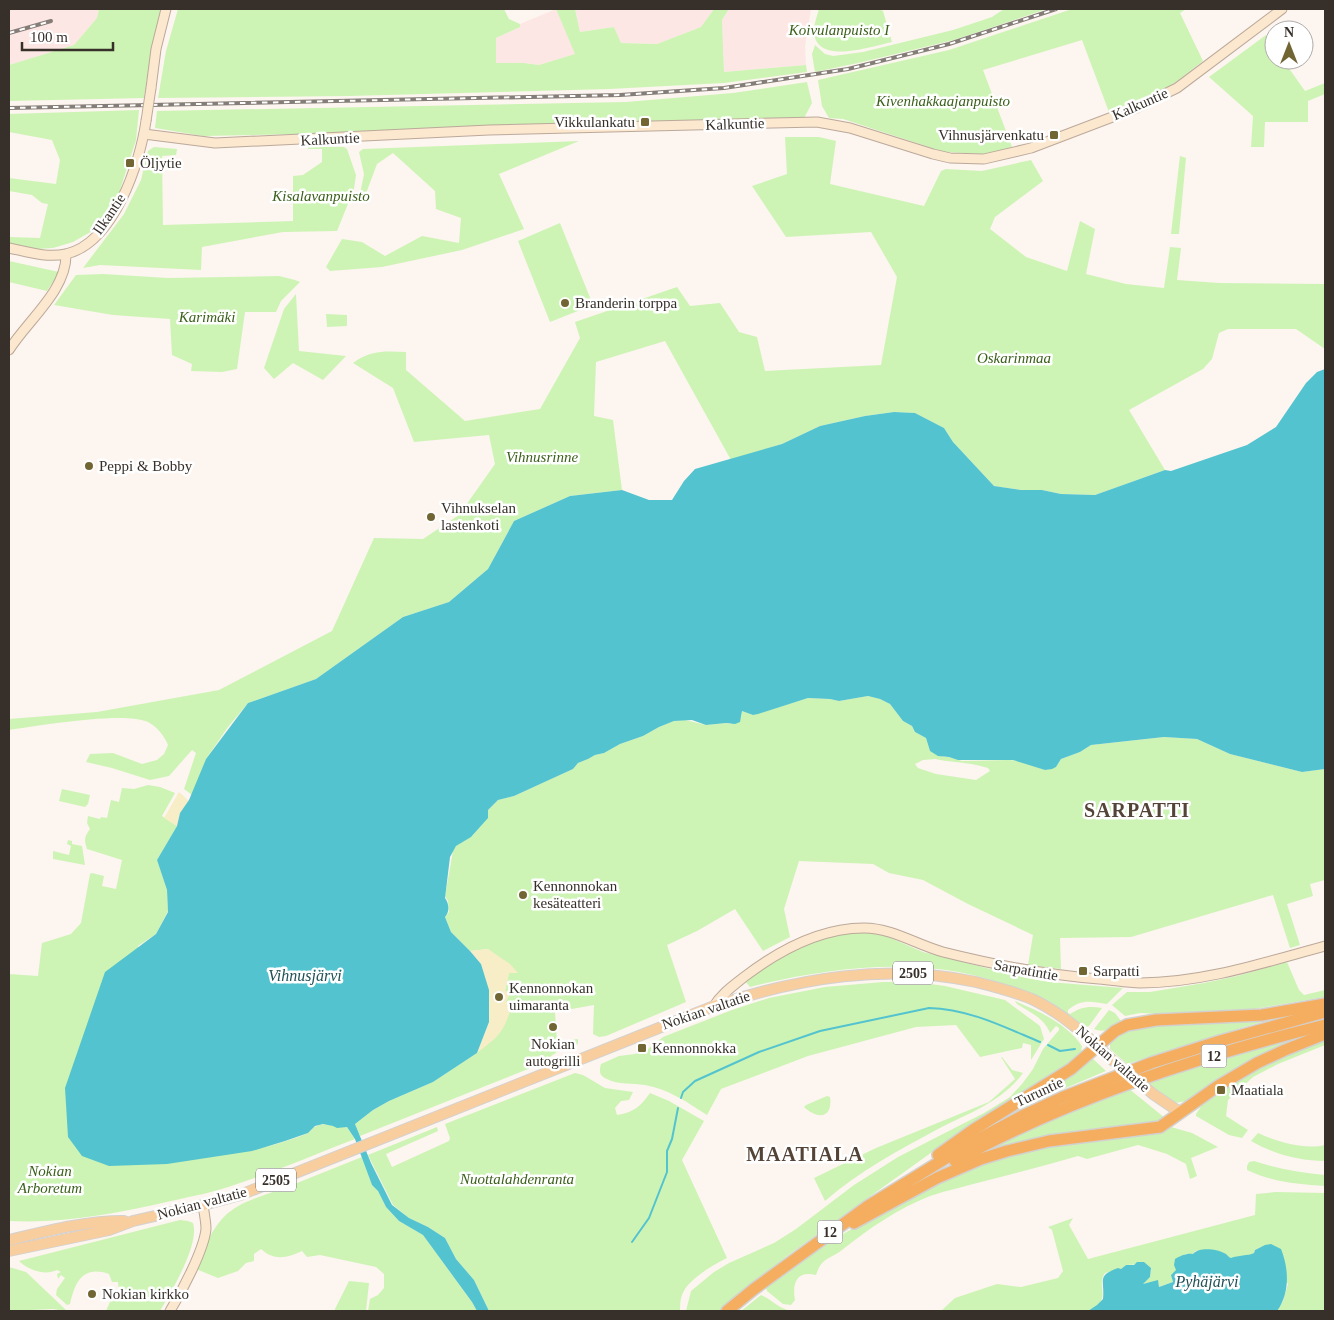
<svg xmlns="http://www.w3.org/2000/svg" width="1334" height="1320" viewBox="0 0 1334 1320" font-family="Georgia,serif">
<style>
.industrial{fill:#fde7e4}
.green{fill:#cdf4b5;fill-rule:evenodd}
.sand{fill:#f7edc7}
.water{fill:#53c3cf}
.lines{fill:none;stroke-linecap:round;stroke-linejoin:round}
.stream{stroke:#53c3cf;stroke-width:2}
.secondary-casing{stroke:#bba99a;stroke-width:11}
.primary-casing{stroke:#d3d1d0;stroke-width:12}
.highway-casing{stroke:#d3d1d0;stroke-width:14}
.secondary{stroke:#fce7cf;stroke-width:9}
.primary{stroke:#f9ce9f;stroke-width:10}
.highway{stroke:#f5ae5f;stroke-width:11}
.rail-casing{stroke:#857d77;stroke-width:4}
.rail{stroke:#fff;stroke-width:2;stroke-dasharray:5.5;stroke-linecap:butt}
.secondary-bridge-casing{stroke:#bba99a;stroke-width:11;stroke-linecap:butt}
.primary-bridge-casing{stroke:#d3d1d0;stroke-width:12;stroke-linecap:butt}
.secondary-bridge{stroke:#fce7cf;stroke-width:9}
.primary-bridge{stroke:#f9ce9f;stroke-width:10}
.poi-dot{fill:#716633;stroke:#fff;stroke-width:2}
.labels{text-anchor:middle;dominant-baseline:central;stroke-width:5;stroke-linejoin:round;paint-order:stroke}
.shield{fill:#fff;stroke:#736e6a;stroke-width:1}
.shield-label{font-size:14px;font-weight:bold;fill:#37302a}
.park-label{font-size:15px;font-style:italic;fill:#3b601b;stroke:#fff}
.street-label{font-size:15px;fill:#37302a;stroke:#fff}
.poi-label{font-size:15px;fill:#37302a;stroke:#fff;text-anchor:start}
.water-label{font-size:16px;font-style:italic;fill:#215157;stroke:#fff}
.district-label{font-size:20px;font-weight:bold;letter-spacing:1px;fill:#544438;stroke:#fff}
</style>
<rect width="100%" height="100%" fill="#fdf5ef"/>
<g class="industrial">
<polygon points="9,9 99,9 97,18 74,45 9,65"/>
<polygon points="556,9 576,54 539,65 524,63 496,63 496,38 520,27 520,24"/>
<polygon points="575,9 714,9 701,27 657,44 621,43 614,27 580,32"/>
<polygon points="729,9 811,9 805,47 806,65 724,72 722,20"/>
</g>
<g class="green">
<polygon points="99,9 162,9 152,46 144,98 9,101 9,65 74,45 97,18"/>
<polygon points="178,9 504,9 509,19 520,24 520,27 496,38 496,63 524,63 539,65 575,54 556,9 575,9 580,32 614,27 621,43 657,44 701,27 714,9 729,9 722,20 724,72 806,65 807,72 724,83 609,89 349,96 158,98 166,51"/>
<path d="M 819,9 L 879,9 L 883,11 L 892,42 C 873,46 816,66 814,32 C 814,24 817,16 819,9 Z"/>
<polygon points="1004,9 1047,9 954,40 858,63 815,72 812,54 815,45 825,54 833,56 863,52 953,30 992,17"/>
<polygon points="1072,9 1186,9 1180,13 1203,61 1172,85 1109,112 1082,40 983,70 1012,147 987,154 944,152 843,119 829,118 822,106 818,80 949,50"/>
<polygon points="1266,35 1274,47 1274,60 1283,60 1305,91 1325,83 1325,94 1308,101 1308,122 1265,122 1264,147 1251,147 1253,116 1209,77"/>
<polygon points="807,82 812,103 804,118 487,126 347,133 203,136 155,128 157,111 626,102 733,93"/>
<polygon points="139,110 136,140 119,193 94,230 73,242 53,248 38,249 9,243 9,237 10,237 40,238 48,204 42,203 32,195 9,191 9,178 56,184 60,160 52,140 9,132 9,114"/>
<path d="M 785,137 L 819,137 L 836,141 L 830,184 L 924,206 L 941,171 L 946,169 L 982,171 L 1031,160 L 1043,181 L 995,217 L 990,229 L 1026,257 L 1067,271 L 1080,221 L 1095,229 L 1086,274 L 1126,284 L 1164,288 L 1170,247 L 1181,248 L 1177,280 L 1219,283 L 1325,284 L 1325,349 L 1296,329 L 1228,329 L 1219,333 L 1212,359 L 1203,369 L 1129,410 L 1165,470 L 1095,495 L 1061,494 L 1042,490 L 1021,490 L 994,486 L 953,442 L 944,428 L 915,413 L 894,412 L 865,416 L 820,426 L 782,444 L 731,460 L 665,341 L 596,362 L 594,416 L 613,420 L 622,490 L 570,496 L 514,521 L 488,569 L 449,602 L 403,617 L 316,679 L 248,703 L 228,727 L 206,759 L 192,795 L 184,789 L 196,753 L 192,750 L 169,776 L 150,780 L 112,768 L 86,762 L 90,754 L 113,753 L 142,764 L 157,760 L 164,754 L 168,745 C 164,735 157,727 148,722 C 123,711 39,726 9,730 L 9,719 L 97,712 L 219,690 L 332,631 L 374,538 L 423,539 L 459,515 L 495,464 L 489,435 L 414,442 L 393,388 L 353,363 C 370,350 385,351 406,352 L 406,370 L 465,421 L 540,409 L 580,338 L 575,322 L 677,287 L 690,306 L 720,303 L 739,332 L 757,337 L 765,371 L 881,365 L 897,277 L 871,232 L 786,237 L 752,186 L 787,174 Z"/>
<polygon points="579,141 499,174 524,229 462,250 382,267 330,271 326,267 342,239 362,242 385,256 422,236 459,243 461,218 436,209 435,191 393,153 377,164 365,196 360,194 364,174 359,152 363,149"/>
<polygon points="308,146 344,147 347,149 356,175 354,189 337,231 283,232 202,247 201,270 100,265 83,268 124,214 141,180 148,151 154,147 177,149 176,155 162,156 163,225 293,221 293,176 303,175 322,162 322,149 308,149"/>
<polygon points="1180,156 1186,158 1179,234 1171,234"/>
<polygon points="560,223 593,305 550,322 518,241"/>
<polygon points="9,261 59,272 47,291 9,282"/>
<polygon points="103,274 168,278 279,276 295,280 300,282 281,301 276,312 245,312 237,369 222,372 191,371 192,364 172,355 170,319 113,315 54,305 76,275"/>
<polygon points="296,294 299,351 346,356 323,380 293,363 274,379 264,368 284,309"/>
<polygon points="326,314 347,315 347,326 327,327"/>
<path d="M 868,696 L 880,699 L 890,704 L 903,721 L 912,726 L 915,732 L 926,738 L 930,751 L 944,757 L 949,757 L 962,761 L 1009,760 L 1020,761 L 1045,770 L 1056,767 L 1061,759 L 1080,752 L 1091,745 L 1164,737 L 1197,739 L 1230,754 L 1302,772 L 1325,769 L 1325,880 L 1310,884 L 1313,896 L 1287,904 L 1300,945 L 1290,948 L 1273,895 L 1131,937 L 1060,938 L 1061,969 L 1028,965 L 1033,935 L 968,904 L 923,880 L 889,873 L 873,864 L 799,861 L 784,909 L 790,937 L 763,951 L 735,909 L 697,931 L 667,945 L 686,1002 L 606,1036 L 599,1037 L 593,1034 L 594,1005 L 555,1012 L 557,1042 L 578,1039 L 578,1044 L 557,1052 L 538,1065 L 360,1136 L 355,1124 L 373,1110 L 389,1101 L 433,1082 L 477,1053 L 506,1003 L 505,991 L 509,973 L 517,973 L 488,949 L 470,951 L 451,932 L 445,917 L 449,912 L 448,901 L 445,896 L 453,851 L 456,846 L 473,835 L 485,820 L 488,810 L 498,800 L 514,796 L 573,769 L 578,763 L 588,759 L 595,755 L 604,753 L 620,744 L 643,736 L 659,727 L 674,721 L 685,720 L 706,725 L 726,723 L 730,724 L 741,718 L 742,711 L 753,715 L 808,698 L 830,699 L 839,701 ZM 935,759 C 954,763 970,762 988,768 L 990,771 L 976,780 L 936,774 L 918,768 L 915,764 L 923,760 Z"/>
<path d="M 148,785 L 160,787 L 175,793 L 162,816 L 177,826 L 157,860 L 167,890 L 168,911 L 156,934 L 138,946 L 213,1156 C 238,1152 262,1149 286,1141 C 293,1139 301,1136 308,1133 C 311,1131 313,1127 317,1126 C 326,1122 337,1128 347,1127 L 355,1139 C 316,1154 277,1171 237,1184 C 216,1192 193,1196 171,1201 C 118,1213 63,1224 9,1221 L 9,974 L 38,976 L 42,943 L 71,934 L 81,923 L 90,874 L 92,873 L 104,876 L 102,886 L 116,889 L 122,860 L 87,849 C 84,840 84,837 90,829 L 87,823 L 88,816 L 100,819 L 101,817 L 107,818 L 111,800 L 119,802 L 122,788 L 134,789 Z"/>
<polygon points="62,789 90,795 88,804 85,807 59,801"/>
<polygon points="68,840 72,841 72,844 82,846 85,865 53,859 53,851 69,855 71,846 67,844"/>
<path d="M 846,932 L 864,932 L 886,936 L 923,952 L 1026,978 L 1049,982 L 1123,988 L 1107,1004 C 1091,1001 1080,999 1068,1010 L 1068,1013 L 1070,1014 C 1082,1007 1087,1006 1102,1008 L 1089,1026 L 1086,1027 C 1078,1024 1071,1017 1064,1013 C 1049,1004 1032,995 1016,989 C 934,954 834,966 750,987 L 745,981 L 777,958 L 812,941 Z"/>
<polygon points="1287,962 1299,990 1304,995 1325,990 1325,997 1242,1011 1161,1014 1140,1013 1125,1016 1112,1005 1127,992 1150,992 1204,983 1237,976"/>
<path d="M 883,982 L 916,982 L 945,986 L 1005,1000 L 1040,1026 L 1044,1039 L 1031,1060 L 1031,1045 L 1023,1043 L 1022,1048 L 980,1057 L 956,1025 L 916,1027 L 808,1056 L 721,1089 L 707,1115 C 687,1102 668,1089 645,1085 C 633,1083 618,1085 607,1079 C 599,1076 599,1071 601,1064 L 619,1056 L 635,1054 L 648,1049 L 663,1037 L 732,1010 L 769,998 L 825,987 Z"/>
<path d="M 1015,1001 C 1039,1011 1067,1024 1082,1046 L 1081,1054 L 1043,1081 L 974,1122 L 787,1256 L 719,1311 L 686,1311 L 691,1291 L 714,1272 L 729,1263 L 774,1243 L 796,1229 L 854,1185 L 898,1157 L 984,1113 L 1010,1097 L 1022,1084 L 1033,1069 L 1043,1049 L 1059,1030 L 1059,1028 L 1056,1026 L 1050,1033 C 1044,1018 1030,1012 1017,1004 Z"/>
<path d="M 1109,1010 L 1115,1013 L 1121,1021 C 1112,1027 1106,1034 1094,1029 Z"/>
<polygon points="1297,1013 1244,1027 1127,1064 1110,1049 1110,1043 1126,1032 1137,1028"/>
<polygon points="1325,1037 1325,1045 1278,1064 1253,1077 1228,1100 1226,1116 1248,1130 1242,1138 1229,1135 1196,1116 1196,1114 1202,1105 1229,1087 1230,1084 1258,1065"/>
<polygon points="1295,1039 1187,1101 1175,1103 1145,1081 1211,1061"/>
<path d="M 1001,1057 L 1002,1057 L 1012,1070 L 1023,1073 C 1002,1102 969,1113 938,1129 C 899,1150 858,1172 825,1201 L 814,1178 L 876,1148 L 989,1102 L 1015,1079 Z"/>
<polygon points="1091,1057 1106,1071 1061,1090 974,1131"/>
<path d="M 575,1073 L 583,1075 L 605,1088 L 633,1092 L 629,1100 L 621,1101 L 615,1108 L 617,1115 C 633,1113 641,1106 650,1093 L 669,1101 L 704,1121 L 682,1160 L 727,1258 C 713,1265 687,1280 682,1295 C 680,1300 680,1306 680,1311 L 489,1311 L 474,1280 L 456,1259 L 445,1238 L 428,1227 L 409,1218 L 393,1205 L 368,1155 L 437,1127 L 438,1131 L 386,1154 L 392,1167 L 449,1141 L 450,1138 L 445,1124 Z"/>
<polygon points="1128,1088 1165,1118 1163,1121 972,1158 1033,1126"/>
<path d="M 827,1096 L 830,1097 C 833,1118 818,1120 804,1107 L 806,1105 Z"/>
<path d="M 1171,1127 L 1192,1133 L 1218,1147 L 1191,1158 L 1197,1176 L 1190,1179 L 1186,1164 L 1167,1154 L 1138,1145 L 1087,1159 L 1078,1156 C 1047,1165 1016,1173 985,1181 C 967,1186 948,1190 930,1196 C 899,1208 868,1229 842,1250 C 829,1260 822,1257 816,1275 C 796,1270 792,1284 795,1300 L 791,1305 L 783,1304 L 767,1291 L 766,1287 L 826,1244 L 920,1189 L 1007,1153 L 1164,1130 Z"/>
<path d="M 1258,1133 C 1277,1142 1304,1150 1325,1145 L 1325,1161 C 1300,1161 1273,1154 1251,1141 Z"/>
<path d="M 362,1157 L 372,1185 L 378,1191 L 386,1207 L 399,1221 L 423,1235 L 472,1302 L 477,1311 L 368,1311 L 370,1299 L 378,1295 L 384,1288 L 384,1274 L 376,1267 L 320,1255 L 307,1257 L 302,1251 C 287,1258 274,1261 261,1249 L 254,1254 L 254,1261 L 246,1263 L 238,1271 L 218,1278 L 196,1269 C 204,1248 211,1228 228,1213 C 245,1199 267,1195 287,1187 C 312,1177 337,1167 362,1157 Z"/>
<path d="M 1254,1161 C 1278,1169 1301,1173 1325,1175 L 1325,1186 C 1298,1184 1272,1182 1247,1170 L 1247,1166 L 1249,1162 Z"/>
<path d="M 1276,1192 L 1325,1193 L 1325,1311 L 1277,1311 L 1283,1301 L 1288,1284 L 1261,1247 L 1255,1250 L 1254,1253 L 1250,1255 L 1231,1258 L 1218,1251 L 1205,1250 L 1195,1251 L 1193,1254 L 1186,1254 L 1182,1256 L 1172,1279 L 1173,1282 L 1159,1287 L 1158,1281 L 1143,1284 L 1146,1280 L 1150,1277 L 1151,1268 L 1146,1264 L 1126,1265 L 1121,1269 L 1105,1273 C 1095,1288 1114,1299 1088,1311 L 941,1311 L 955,1298 L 997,1284 L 1021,1287 L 1058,1278 L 1063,1271 L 1052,1230 L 1048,1227 L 1073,1218 L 1069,1225 L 1088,1259 L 1255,1215 L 1256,1194 Z"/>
<path d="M 180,1220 L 188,1221 L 193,1223 C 200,1244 171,1292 160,1311 L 106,1311 L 113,1295 L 119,1294 L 118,1282 L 112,1282 L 109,1274 C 82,1265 75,1283 70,1304 L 67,1305 L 56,1295 L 57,1289 L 65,1278 L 61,1275 L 58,1279 L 57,1274 L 61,1272 L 57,1270 C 45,1276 28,1270 19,1261 Z"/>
<polygon points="9,1267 26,1272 66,1310 65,1311 53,1309 9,1311"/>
<polygon points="349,1281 369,1283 366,1311 334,1311"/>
<path d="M 761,1295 C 773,1300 779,1309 792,1311 L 741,1311 Z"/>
</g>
<g class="sand">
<polygon points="179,792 189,801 180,813 177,826 164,818"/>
<path d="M 488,949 L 510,964 L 518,973 L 509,973 L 505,991 L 511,992 L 506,1002 L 512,1006 C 502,1035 500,1035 477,1053 L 489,1022 L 481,964 L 470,951 Z"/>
</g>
<g class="water">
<path d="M 1325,369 L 1325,769 L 1302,772 L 1230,754 L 1197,739 L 1164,737 L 1091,745 L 1080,752 L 1061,759 L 1056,767 L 1052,769 L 1045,770 L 1013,760 L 958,760 L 949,757 L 938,756 L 930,751 L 926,738 L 915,732 L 912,726 L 903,721 L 890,704 L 880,699 L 868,696 L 839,701 L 830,699 L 808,698 L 758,714 L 753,715 L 742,711 L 740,722 L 735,724 L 726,723 L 706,725 L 692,720 L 674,721 L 659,727 L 643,736 L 620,744 L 604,753 L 595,755 L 588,759 L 578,763 L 573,769 L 514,796 L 498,800 L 488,810 L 488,818 L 471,837 L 456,846 L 450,857 L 445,898 C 449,903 450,912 445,917 L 451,932 L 470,951 L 481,964 L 489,990 L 489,1022 L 477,1053 L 433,1082 L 389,1101 L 373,1110 L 355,1124 L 371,1163 L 392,1205 L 409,1218 L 428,1227 L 445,1238 L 456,1259 L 474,1280 L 489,1311 L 477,1311 L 472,1302 L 423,1235 L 399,1221 L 386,1207 L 378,1191 L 372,1185 L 355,1139 L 347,1127 L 337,1128 L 333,1126 L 323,1124 L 315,1126 L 308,1133 L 285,1141 L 252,1151 L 167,1164 L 109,1166 L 82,1156 L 68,1137 L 65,1088 L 105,972 L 156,934 L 168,912 L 167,890 L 157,860 L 177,826 L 180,813 L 189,800 L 206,759 L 248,703 L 316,679 L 403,617 L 449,602 L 488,569 L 514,521 L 570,496 L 622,490 L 649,500 L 672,500 L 684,481 L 695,469 L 782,444 L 820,426 L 865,416 L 894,412 L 915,413 L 944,428 L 953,442 L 994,486 L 1021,490 L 1042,490 L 1061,494 L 1095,495 L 1165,470 L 1171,471 L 1247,445 L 1276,427 L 1306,383 L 1317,372 Z"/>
<path d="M 1271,1244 L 1281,1249 C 1289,1269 1290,1293 1277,1311 L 1088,1311 L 1097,1305 L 1103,1299 C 1105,1280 1096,1276 1118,1268 L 1121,1269 L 1126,1265 L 1134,1265 L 1137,1262 L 1144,1262 L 1151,1268 L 1150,1277 L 1143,1284 L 1158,1280 L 1159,1287 L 1173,1282 L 1171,1275 L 1176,1270 L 1174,1265 L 1175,1259 C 1180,1256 1187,1253 1193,1254 C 1199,1247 1216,1249 1224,1253 C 1227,1254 1228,1257 1231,1258 C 1238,1255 1248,1256 1254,1253 L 1255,1250 L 1265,1245 Z"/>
</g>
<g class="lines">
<g class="stream">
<polyline points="1048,1045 1060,1051 1075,1049"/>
<path d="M 681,1098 L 683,1092 L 695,1081 L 759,1052 L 820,1031 L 929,1008 C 969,1009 1004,1027 1040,1042"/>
<polyline points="632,1242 649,1218 667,1172 667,1151 672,1139 678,1108"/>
</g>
<defs>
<g id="secondary">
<polyline points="151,88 156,49 166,9"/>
<polyline points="144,134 215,143 489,130 817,122 850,128 933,154 950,158 984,159 1031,148 1136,108 1177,88 1282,9"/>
<path d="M 9,248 C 28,252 46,258 66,254 C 114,243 140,163 146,121"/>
<path d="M 9,350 C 27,321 67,290 66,254"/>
<path d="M 714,1006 C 721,994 733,986 744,977 C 778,951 820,928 864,928 C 892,928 917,945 943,952 C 995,965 1046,975 1099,979 C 1113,980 1127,983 1140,983 C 1203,983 1266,962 1325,946"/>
<path d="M 170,1311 C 181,1293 204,1250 206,1229 C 206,1221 204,1213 203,1205"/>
</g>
<g id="primary">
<polyline points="1153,1094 1181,1113"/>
<path d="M 9,1240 C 47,1231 85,1221 124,1221"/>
<path d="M 9,1251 L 109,1230 L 133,1221 L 203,1205 L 240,1195 L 714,1006 C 799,978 887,963 976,982 C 996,987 1016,992 1034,1000 C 1063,1014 1087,1036 1110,1058"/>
</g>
<g id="highway">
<polyline points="938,1155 973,1130 1071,1069 1115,1031 1127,1025 1156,1020 1262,1015 1325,1004"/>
<path d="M 955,1161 C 1068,1098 1200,1056 1325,1025"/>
<polyline points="854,1223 937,1178 981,1159 1007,1151 1049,1141 1160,1127 1218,1086 1257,1063 1285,1050 1325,1034"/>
<polyline points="727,1311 754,1289 868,1206 969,1144 1022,1116 1061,1098 1151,1063 1220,1041 1325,1012"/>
</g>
</defs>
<use href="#secondary" class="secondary-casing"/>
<use href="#primary" class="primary-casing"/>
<use href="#highway" class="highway-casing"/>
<use href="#secondary" class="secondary"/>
<use href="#primary" class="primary"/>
<use href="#highway" class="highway"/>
<defs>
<g id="rail">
<polyline points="9,33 51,21"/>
<polyline points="9,108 620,95 724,88 848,69 949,44 1056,9"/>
</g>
</defs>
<use href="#rail" class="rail-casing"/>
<use href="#rail" class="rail"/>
<defs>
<polyline id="secondary-bridge" points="146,121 151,88"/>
<polyline id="primary-bridge" points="1110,1058 1153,1094"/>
</defs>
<use href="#secondary-bridge" class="secondary-bridge-casing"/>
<use href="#primary-bridge" class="primary-bridge-casing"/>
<use href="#secondary-bridge" class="secondary-bridge"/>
<use href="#primary-bridge" class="primary-bridge"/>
</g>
<g class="poi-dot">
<rect x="640" y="117" width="10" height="10" rx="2.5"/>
<rect x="1049" y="130" width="10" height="10" rx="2.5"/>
<rect x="125" y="158" width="10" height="10" rx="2.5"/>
<circle cx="565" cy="303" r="5"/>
<circle cx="89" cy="466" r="5"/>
<circle cx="431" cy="517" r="5"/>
<circle cx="523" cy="895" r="5"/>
<rect x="1078" y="966" width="10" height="10" rx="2.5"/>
<circle cx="499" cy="997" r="5"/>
<circle cx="553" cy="1027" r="5"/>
<rect x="637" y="1043" width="10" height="10" rx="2.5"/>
<rect x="1216" y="1085" width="10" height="10" rx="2.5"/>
<circle cx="92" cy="1294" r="5"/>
</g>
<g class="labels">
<g class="shield">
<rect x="893" y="961.5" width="40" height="23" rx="4"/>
<rect x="1201.5" y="1044.5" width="25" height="23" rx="4"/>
<rect x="256" y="1168.5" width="40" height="23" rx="4"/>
<rect x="817.5" y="1220.5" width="25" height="23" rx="4"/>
</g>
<g class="shield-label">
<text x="913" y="973">2505</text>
<text x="1214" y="1056">12</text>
<text x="276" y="1180">2505</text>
<text x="830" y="1232">12</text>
</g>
<g class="park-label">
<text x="839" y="30">Koivulanpuisto I</text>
<text x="943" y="101">Kivenhakkaajanpuisto</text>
<text x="321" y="196">Kisalavanpuisto</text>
<text x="207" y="317">Karimäki</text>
<text x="1014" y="358">Oskarinmaa</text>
<text x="542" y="457">Vihnusrinne</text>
<text x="50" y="1171">Nokian<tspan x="50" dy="17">Arboretum</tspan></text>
<text x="517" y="1179">Nuottalahdenranta</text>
</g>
<g class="street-label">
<text transform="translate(1140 104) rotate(-24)">Kalkuntie</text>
<text transform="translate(735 124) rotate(-2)">Kalkuntie</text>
<text transform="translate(330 139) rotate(-3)">Kalkuntie</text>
<text transform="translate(109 214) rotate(-56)">Ilkantie</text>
<text transform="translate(1026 970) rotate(10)">Sarpatintie</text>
<text transform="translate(706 1010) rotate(-19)">Nokian valtatie</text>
<text transform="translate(1113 1059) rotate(41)">Nokian valtatie</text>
<text transform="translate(1039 1092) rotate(-25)">Turuntie</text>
<text transform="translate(202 1203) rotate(-15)">Nokian valtatie</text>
</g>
<g class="poi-label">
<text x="635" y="122" text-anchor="end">Vikkulankatu</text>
<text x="1044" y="135" text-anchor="end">Vihnusjärvenkatu</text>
<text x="140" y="163">Öljytie</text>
<text x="575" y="303">Branderin torppa</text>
<text x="99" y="466">Peppi &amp; Bobby</text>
<text x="441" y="508">Vihnukselan<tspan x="441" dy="17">lastenkoti</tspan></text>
<text x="533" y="886">Kennonnokan<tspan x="533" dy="17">kesäteatteri</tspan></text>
<text x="1093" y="971">Sarpatti</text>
<text x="509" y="988">Kennonnokan<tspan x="509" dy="17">uimaranta</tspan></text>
<text x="553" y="1044" text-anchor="middle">Nokian<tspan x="553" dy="17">autogrilli</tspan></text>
<text x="652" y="1048">Kennonnokka</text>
<text x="1231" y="1090">Maatiala</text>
<text x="102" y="1294">Nokian kirkko</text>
</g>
<g class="water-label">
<text x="305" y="975">Vihnusjärvi</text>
<text x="1207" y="1281">Pyhäjärvi</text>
</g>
<g class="district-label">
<text x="1137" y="810">SARPATTI</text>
<text x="805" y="1154">MAATIALA</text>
</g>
</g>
<rect width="1334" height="1320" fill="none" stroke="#37302a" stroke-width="20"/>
<g transform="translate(1289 45)"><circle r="24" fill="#ffffff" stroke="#afacaa"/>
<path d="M0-4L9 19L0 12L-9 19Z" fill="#716633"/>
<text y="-8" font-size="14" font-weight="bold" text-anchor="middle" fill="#37302a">N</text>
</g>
<path d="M22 42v8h91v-8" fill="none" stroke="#37302a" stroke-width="2.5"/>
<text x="30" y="42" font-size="15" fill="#37302a" stroke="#ffffff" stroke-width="4" paint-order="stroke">100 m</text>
</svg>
